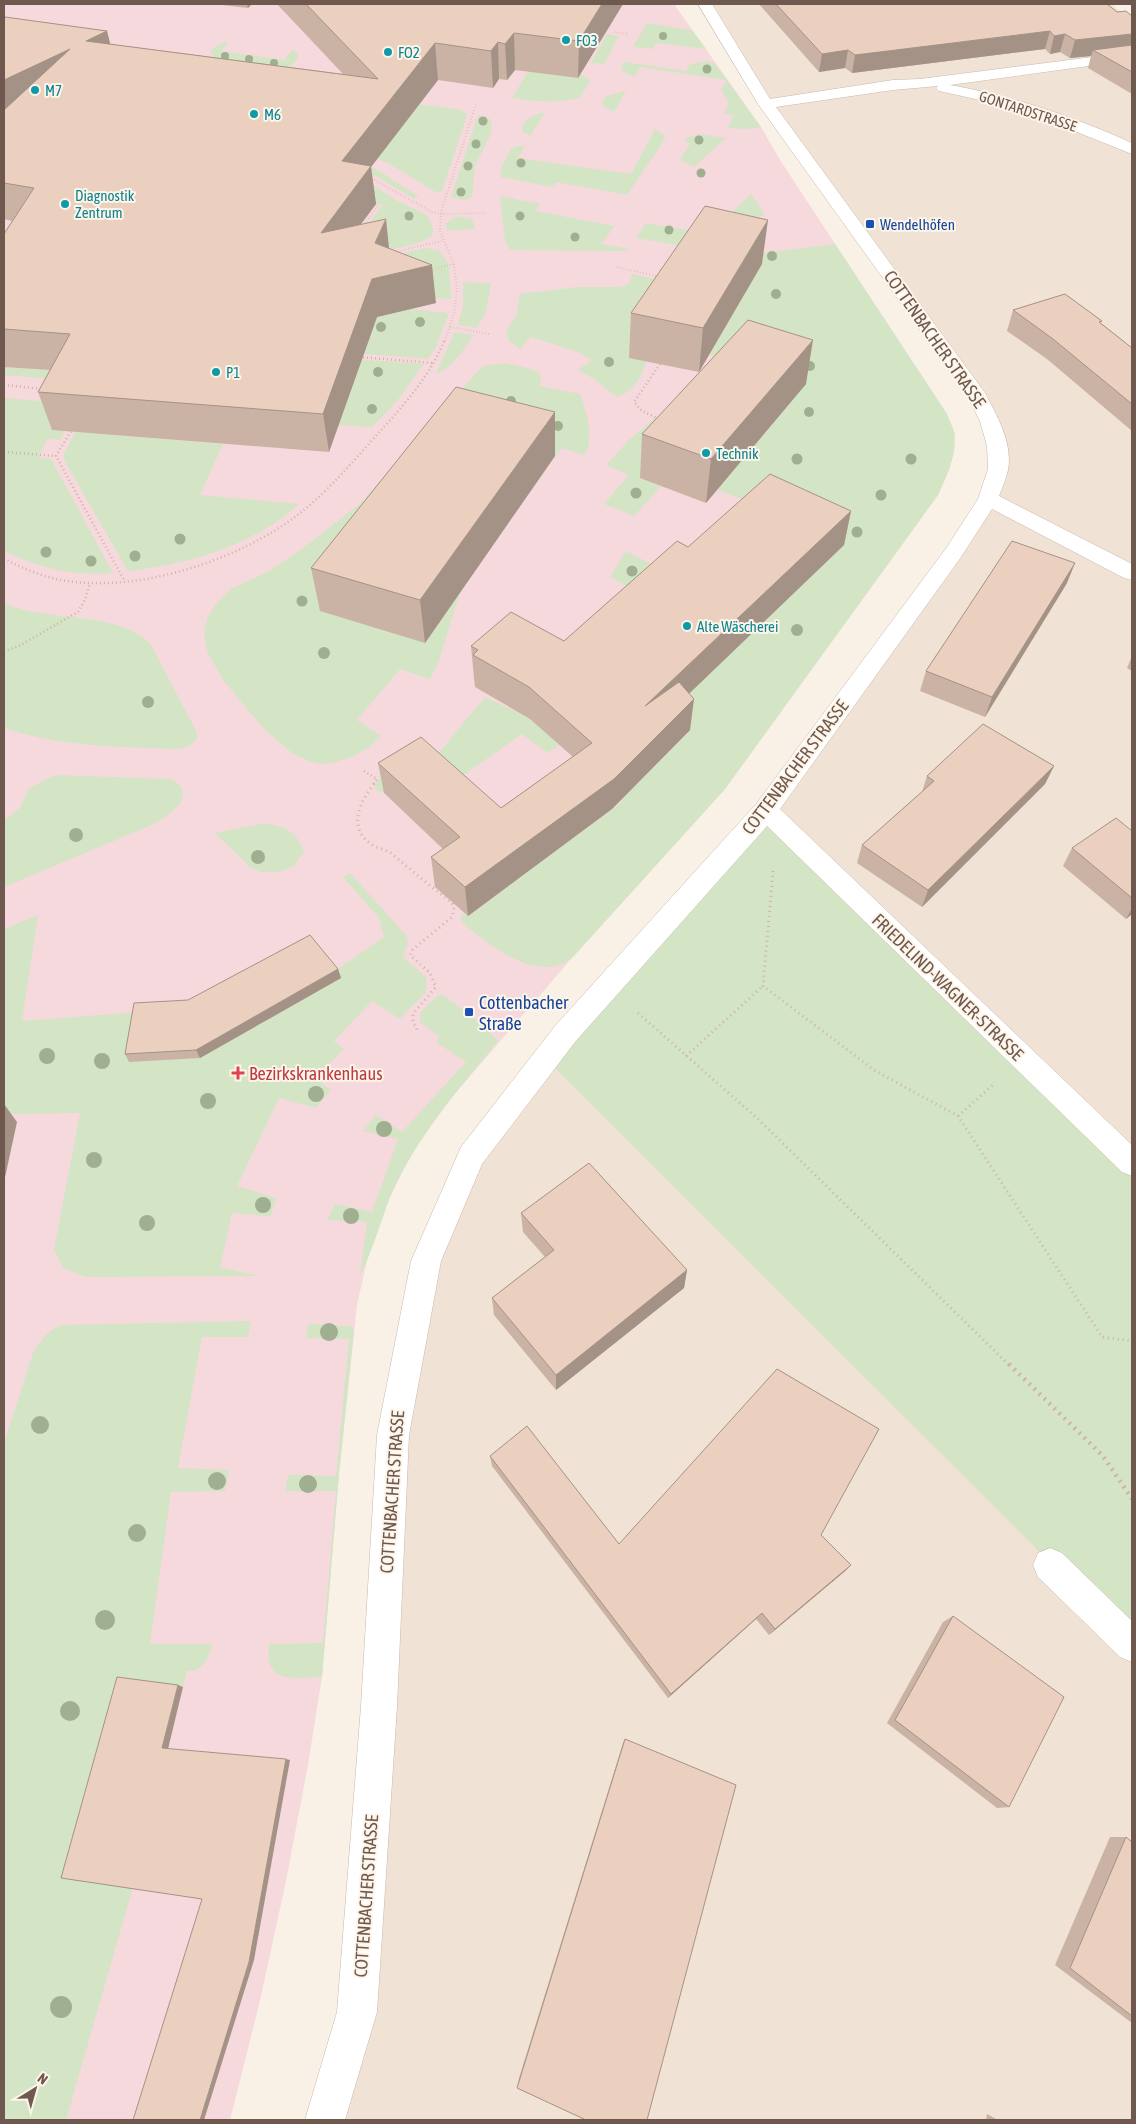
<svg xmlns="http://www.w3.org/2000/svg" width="1136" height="2124" viewBox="0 0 1136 2124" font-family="'Asap Condensed',sans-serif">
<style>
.residential{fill:#f0e2d4}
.medical{fill:#f6d9dd}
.green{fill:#d3e5c5}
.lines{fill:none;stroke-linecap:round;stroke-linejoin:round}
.minor-casing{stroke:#c9b8ac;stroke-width:1}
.path-far3{stroke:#d0b3a3;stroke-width:2;stroke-dasharray:0.5 2.5;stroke-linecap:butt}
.path-far2{stroke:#d0b3a3;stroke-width:2.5;stroke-dasharray:1 3;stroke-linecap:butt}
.path-far1{stroke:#d0b3a3;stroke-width:3;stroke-dasharray:1 4;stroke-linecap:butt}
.path{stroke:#d0b3a3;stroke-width:4.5;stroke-dasharray:2 5;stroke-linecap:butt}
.minor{fill:#fff;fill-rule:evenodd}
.tree{fill:#a0af90}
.wall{fill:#cab3a5}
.shaded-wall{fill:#a49286}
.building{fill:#ebd0c0;stroke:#a49286}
.culture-dot{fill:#0f9aa8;stroke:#fdf5ea;stroke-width:2}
.transit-dot{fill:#1a4fb4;stroke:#fdf5ea;stroke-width:2}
.health-dot{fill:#e0444e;stroke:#fdf5ea;stroke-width:2}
.labels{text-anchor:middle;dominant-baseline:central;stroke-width:4;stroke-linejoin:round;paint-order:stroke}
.far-culture-label{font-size:15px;fill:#0d838f;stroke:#fdf5ea;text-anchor:start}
.far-street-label{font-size:15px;fill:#6f584d;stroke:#fdf5ea}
.far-transit-label{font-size:15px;fill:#164399;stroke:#fdf5ea;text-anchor:start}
.street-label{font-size:18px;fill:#6f584d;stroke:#fdf5ea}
.transit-label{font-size:18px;fill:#164399;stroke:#fdf5ea;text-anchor:start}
.health-label{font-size:18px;fill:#be3a42;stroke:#fdf5ea;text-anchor:start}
</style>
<rect width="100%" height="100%" fill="#f9f1e5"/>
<polygon class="residential" points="702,4 1112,4 1132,25 1132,2120 334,2120 360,2011 395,1437 428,1262 472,1158 733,850 994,496 992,421 713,25"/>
<polygon class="medical" points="4,4 674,4 761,127 780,160 947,414 955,434 954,451 949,470 938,495 725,789 572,958 446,1104 413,1150 389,1199 369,1252 357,1305 339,1474 322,1677 308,1765 286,1881 259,2005 230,2120 4,2120"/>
<g class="green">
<polygon points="647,23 692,30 706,49 656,43 652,49 633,47"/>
<polygon points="607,34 619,36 604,64 591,63"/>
<polygon points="224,42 229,42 221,51 284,60 292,50 297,52 298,59 290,66 283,68 214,58 210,50"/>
<polygon points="708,61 715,64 761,127 748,129 728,128 734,115 724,114 729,103 721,90 726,80 640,67 635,77 623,72 621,68 624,62 686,71 690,64"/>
<polygon points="152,67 462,110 467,115 442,191 437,193 388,163 377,159 395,112"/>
<path d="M 531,67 L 547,74 L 577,78 L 580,74 L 589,79 L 590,82 L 579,98 C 556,104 535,101 512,98 Z"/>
<polygon points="626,91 614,112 603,106 602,102 606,96"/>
<path d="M 545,113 L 530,136 L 523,132 L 522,127 C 527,117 534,114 545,113 Z"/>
<polygon points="478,115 490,119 492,123 490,136 475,166 472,197 463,200 451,197"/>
<polygon points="655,129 664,135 665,139 627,195 556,182 552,187 501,177 501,168 510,150 516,146 525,146 518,158 631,174"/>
<polygon points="699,134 726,138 694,167 680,160 690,144 684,140 688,137"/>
<polygon points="363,165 376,169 418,196 414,199 378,177 360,170"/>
<path d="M 368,182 L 396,200 L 427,215 L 433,228 L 433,234 C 420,247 385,250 367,253 L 367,227 L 382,205 L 339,198 Z"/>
<path d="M 751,194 L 765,215 L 744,219 L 764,253 L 835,244 L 947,414 C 949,420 953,427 954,433 C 958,453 946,477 938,495 L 725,789 L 572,958 C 543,980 507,957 483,939 C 475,933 464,926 460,917 L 464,913 L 468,916 L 622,802 L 589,776 L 765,507 L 717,490 L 805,385 L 709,355 L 762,264 L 700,249 L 636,238 L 646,223 L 717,235 L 724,220 Z"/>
<polygon points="500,196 540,204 535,211 614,226 602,244 629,249 627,251 510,250 505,241"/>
<polygon points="457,216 472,219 475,229 447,231 446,223"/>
<polygon points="426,248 440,251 449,265 451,299 416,296 365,320 411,309 449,313 435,349 428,359 202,341 370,260"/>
<path d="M 632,274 L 678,284 L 641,375 C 635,385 628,394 617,397 L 594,379 L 578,370 L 592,360 L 578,352 L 531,337 L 520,349 L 509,341 L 506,331 L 516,316 L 520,294 L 577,287 L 621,287 L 630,282 Z"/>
<polygon points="463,282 491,283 486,313 476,328 458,325 463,306"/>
<path d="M 455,332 L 473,335 C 468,345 448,373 436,373 Z"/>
<polygon points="189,347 424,364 397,401 372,427 339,425"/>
<path d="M 504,363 L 528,368 L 539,372 L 541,379 L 540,386 L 580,394 C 587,413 594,436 585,455 L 562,448 L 555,457 L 459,431 L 460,593 L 438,663 L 430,679 L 400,669 L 357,720 L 381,736 L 369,747 L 352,757 L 335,762 L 322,764 L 308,761 L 292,753 L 264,729 L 224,681 L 207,652 L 204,633 L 208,616 L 216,604 L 231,589 L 267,572 L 298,552 L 362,502 L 431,422 L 483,366 Z"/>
<polygon points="4,367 132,376 128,385 4,375"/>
<path d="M 4,398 L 78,404 L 60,440 L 48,439 L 38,457 L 51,459 L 113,573 C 69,576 44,569 4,551 Z"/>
<path d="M 88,407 L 103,434 L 223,444 L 200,495 L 299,504 C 252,546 190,564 128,571 L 64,460 L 64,454 Z"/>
<polygon points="655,418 683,426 640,478 661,486 634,516 604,504 629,475 608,466 607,464 629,440"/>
<polygon points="626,551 657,567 632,589 610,577"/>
<path d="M 4,603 C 46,623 121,610 151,645 L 196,731 L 197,738 L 191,745 L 180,749 C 121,747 60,747 4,728 Z"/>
<polygon points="485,697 519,713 534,699 546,733 559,745 547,753 522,734 458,779 425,768 384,793 375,790 376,782 409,746 436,756"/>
<path d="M 55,775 L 171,779 C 200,794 170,815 154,824 L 4,887 L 4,821 L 20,808 L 29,788 Z"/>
<polygon points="765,811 1021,1062 1132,1166 1132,1644 547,1060"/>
<path d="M 265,823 C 287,828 296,830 304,852 L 294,866 L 278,872 L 261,872 L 251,868 L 215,833 Z"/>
<polygon points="350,873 406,935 408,943 403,955 405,959 426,977 426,992 400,1019 372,1001 334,1041 344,1049 315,1079 331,1090 316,1108 279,1098 237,1186 276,1198 271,1216 232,1213 220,1267 259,1276 85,1277 63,1268 54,1250 80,1113 4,1114 4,929 38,915 22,1021 139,1012 335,971 384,937 379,918 343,877"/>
<path d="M 442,994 L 479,1022 L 498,1041 C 457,1091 416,1138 390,1197 C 385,1210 366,1269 360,1274 L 367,1222 L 327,1220 L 335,1204 L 372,1212 L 398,1139 L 363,1131 L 376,1115 L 402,1132 L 466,1062 L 436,1042 L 440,1037 L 420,1022 L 420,1013 L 436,997 Z"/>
<path d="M 251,1321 L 248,1337 L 202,1337 L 178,1468 L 229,1470 L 225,1491 L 171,1492 L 150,1644 L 212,1644 C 210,1657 203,1672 187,1671 L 183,1687 L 123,1679 L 133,1887 L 66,2120 L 4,2120 L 4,1443 L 34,1350 L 47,1334 L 60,1325 Z"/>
<path d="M 308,1324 L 351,1326 L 354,1330 L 339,1474 L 322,1677 C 292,1678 264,1685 269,1644 L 323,1643 L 336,1491 L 285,1491 L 288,1475 L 336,1476 L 349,1339 L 306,1338 Z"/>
</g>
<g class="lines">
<defs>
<g id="minor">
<path d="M 698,4 L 712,4 L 770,99 L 893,80 L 920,79 L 1132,52 L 1132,60 L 950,85 C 1013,96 1074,117 1132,143 L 1132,154 L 1034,115 L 989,102 L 939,91 L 936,88 L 938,86 L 893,90 L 776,107 L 985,393 C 997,416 1013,443 1008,470 C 1006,479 1002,488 999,496 L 1132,564 L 1132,580 L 1124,578 L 992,509 L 961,557 L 780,809 L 1132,1145 L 1132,1176 L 1122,1172 L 767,826 L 575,1042 L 482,1164 L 441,1261 L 409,1435 L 397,1706 L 377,2012 L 345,2120 L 305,2120 L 337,2012 L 361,1706 L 377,1435 L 411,1261 L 461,1147 L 555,1026 L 757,803 L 947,547 L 978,499 L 988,469 L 987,446 L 980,421 L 966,394 L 758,104 Z"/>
<polygon points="1050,1548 1062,1553 1132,1621 1132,1662 1120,1657 1038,1577 1033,1565 1038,1553"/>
</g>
</defs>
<use href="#minor" class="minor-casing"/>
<g class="path-far3">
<polyline points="614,32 629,34"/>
<polyline points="369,177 432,212 442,214 486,213"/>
<polyline points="363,226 378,206"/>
<polyline points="394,252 442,241"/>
<polyline points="617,267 660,277"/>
<polyline points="430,270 454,264"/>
<polyline points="450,327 489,334"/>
<polyline points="445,341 454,313 457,289 454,265 440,231 441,212 476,104"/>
</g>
<g class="path-far2">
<polyline points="359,357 433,363"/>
<polyline points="4,385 44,389"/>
<polyline points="659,419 642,411 634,402 660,364"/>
<polyline points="73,428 56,456 124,580"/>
<polyline points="4,452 56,456"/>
<path d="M 4,559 C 22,568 41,576 61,580 C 138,594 240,560 300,513 C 328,491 351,464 375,437 C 401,408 430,377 445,339"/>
<polyline points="4,651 19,646 78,612 85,600 90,583"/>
<polyline points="364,771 377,779 373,785"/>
</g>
<g class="path-far1">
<path d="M 374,784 C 360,802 347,827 371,844 C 378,849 386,849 392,854 C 412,871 432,887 452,903 L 454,908 L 452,917 L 411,951 L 410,955 L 430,973 L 436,987 L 413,1014 L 413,1023 L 417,1028 L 416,1033"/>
<polyline points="773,871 763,986 874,1070 958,1116 1102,1337 1132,1341"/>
<polyline points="638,1013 758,1119 1010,1366"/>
<polyline points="686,1056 763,986"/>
<polyline points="958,1116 993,1085"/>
</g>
<polyline class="path" points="1009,1364 1103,1456 1132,1499"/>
<use href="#minor" class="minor"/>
</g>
<g class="tree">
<circle cx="663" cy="36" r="4"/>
<circle cx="225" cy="56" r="4"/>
<circle cx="249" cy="59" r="4"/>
<circle cx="274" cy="63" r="4"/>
<circle cx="707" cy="69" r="4.5"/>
<circle cx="483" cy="121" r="4.5"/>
<circle cx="699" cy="140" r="4.5"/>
<circle cx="476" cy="144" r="4.5"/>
<circle cx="521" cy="163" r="4.5"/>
<circle cx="468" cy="166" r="4.5"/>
<circle cx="701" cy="173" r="4.5"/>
<circle cx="461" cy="192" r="4.5"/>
<circle cx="409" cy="216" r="4.5"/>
<circle cx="520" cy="216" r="4.5"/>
<circle cx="669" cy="230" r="4.5"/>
<circle cx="575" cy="237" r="4.5"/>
<circle cx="772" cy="256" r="5"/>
<circle cx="776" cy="294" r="5"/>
<circle cx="420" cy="322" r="5"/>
<circle cx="381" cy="327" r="5"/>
<circle cx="609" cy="362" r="5"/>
<circle cx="810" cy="366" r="5"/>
<circle cx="378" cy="372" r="5"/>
<circle cx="511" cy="401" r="5"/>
<circle cx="372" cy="409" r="5"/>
<circle cx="809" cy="412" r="5"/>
<circle cx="558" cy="426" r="5"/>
<circle cx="797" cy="459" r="5.5"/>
<circle cx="911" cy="459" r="5.5"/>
<circle cx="636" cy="493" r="5.5"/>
<circle cx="881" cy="495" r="5.5"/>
<circle cx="857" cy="532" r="5.5"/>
<circle cx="180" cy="539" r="5.5"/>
<circle cx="46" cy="552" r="5.5"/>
<circle cx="135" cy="556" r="5.5"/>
<circle cx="91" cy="561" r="5.5"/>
<circle cx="632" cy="571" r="5.5"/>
<circle cx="302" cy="601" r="5.5"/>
<circle cx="797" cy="630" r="6"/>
<circle cx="324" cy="653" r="6"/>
<circle cx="148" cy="702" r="6"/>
<circle cx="76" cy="835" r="7"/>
<circle cx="258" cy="857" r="7"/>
<circle cx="47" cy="1056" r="8"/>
<circle cx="102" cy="1061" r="8"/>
<circle cx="316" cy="1094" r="8"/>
<circle cx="208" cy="1101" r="8"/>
<circle cx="384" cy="1129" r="8"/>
<circle cx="94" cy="1160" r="8"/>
<circle cx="263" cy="1205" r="8"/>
<circle cx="351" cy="1216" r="8"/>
<circle cx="147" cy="1223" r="8"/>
<circle cx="329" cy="1332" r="9"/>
<circle cx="40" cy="1425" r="9"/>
<circle cx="217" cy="1481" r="9"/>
<circle cx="308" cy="1484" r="9"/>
<circle cx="137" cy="1533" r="9"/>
<circle cx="105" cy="1620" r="10"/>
<circle cx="70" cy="1711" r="10"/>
<circle cx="61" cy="2007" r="11"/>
</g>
<g class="wall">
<polygon points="213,4 252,4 248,8"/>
<polygon points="277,4 623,4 578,78 515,70 507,80 499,79 493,88 438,80 371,167 376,204 360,225 389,248 436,303 377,317 329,452 52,430 38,392 50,370 4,367 4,234 12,221 4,219 4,18 107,31 110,44 343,74"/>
<polygon points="759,4 1107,4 1117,12 1132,16 1132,94 1088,68 1091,56 1070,58 1060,52 1050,54 1045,49 852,73 845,68 819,72"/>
<polygon points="762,264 699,372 629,358 631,313"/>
<polygon points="1013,310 1101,323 1132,348 1132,431 1047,359 1007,331"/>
<polygon points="806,384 706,503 640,478 642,434"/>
<polygon points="555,456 425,643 320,611 311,568"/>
<polygon points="851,511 844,545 689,693 690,730 612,809 468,916 435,887 431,857 443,849 384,793 378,763 501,808 573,757 530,719 475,687 474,678 471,646 564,641 688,547"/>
<polygon points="1067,583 985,717 920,691 926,671"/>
<polygon points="1132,656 1132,671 1127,668"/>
<polygon points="1054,766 1045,784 922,907 857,863 862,845 922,792 927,776"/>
<polygon points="1132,831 1132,914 1126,919 1063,866 1072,848"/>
<polygon points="338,969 341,978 200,1058 129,1062 125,1054 188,1000"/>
<polygon points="521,1213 687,1270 684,1288 556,1390 494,1315 492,1298 545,1257 523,1232"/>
<polygon points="490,1456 619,1544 821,1535 851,1565 844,1572 769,1635 756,1619 668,1698 492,1466"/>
<polygon points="953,1616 1009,1807 997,1808 887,1723 943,1622"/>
<polygon points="625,1739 517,2088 519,2078 623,1743"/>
<polygon points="1110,1837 1126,1837 1132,1842 1132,2023 1055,1965"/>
<polygon points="987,2114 998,2120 986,2120"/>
</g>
<g class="shaded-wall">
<polygon points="247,4 252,4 248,8"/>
<polygon points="602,4 623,4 578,78 579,41"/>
<polygon points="107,31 116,67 86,41"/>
<polygon points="1050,31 1045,49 852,73 855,55"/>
<polygon points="514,33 515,70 507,80 505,44"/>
<polygon points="1065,34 1060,52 1050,54 1054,36"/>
<polygon points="1132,34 1132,51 1093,50 1091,56 1070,58 1075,40"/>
<polygon points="498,42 499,79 493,88 491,51"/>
<polygon points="435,43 438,80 371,167 376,204 326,271 321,233 342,161"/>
<polygon points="70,49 4,123 4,80"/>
<polygon points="848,50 845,68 819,72 822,54"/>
<polygon points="386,219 390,257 432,265 436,303 377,317 329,452 323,414 375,243"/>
<polygon points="768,220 762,264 699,372 703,328"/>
<polygon points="813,340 806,384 706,503 711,459"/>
<polygon points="555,412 555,456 425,643 420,600"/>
<polygon points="851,511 844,545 643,738 645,706"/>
<polygon points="1075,563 1067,583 985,717 992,697"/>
<polygon points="694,699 690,730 612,809 468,916 465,887"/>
<polygon points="1054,766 1045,784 922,907 928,890"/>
<polygon points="1132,908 1132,914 1126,919"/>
<polygon points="338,969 341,978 200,1058 196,1050"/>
<polygon points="4,1104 17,1122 4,1182"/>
<polygon points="687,1270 684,1288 556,1390 556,1375"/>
<polygon points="851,1565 844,1572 769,1635 775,1629"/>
<polygon points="762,1613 756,1619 668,1698 671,1694"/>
<polygon points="178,1685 183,1687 168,1749 162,1748"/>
<polygon points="286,1759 290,1760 254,1960 204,2120 200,2120"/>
</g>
<g class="building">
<polygon points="306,4 602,4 579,41 514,33 505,44 498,42 491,51 435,43 342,161 371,166 321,233 386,219 375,243 432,265 372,279 323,414 38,392 70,334 4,329 4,234 34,188 4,183 4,110 70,49 4,80 4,18 5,17 107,31 86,41 378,79"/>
<polygon points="776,4 1107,4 1117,12 1126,11 1132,16 1132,34 1075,40 1065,34 1054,36 1050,31 855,55 848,50 822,54"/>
<polygon points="1132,45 1132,72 1093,50"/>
<polygon points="705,206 768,220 703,328 631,313"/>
<polygon points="1065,294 1102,321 1099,322 1132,348 1132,404 1053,339 1013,310"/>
<polygon points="748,320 813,340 711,459 642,434"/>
<polygon points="456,387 555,412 420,600 311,568"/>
<polygon points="770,474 851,511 645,706 679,682 694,699 614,779 465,887 431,857 460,837 378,763 421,737 501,808 592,743 529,687 473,655 478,650 471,646 511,612 564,641 677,541 688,547"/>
<polygon points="1012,541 1075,563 992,697 926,671"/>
<polygon points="983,724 1054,766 928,890 862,845 934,781 927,776"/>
<polygon points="1116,818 1132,831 1132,898 1072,848"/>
<polygon points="310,935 338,969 196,1050 125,1054 134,1003 188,1000"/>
<polygon points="589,1163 687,1270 556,1375 492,1298 554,1250 521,1213"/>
<polygon points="777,1369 879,1429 821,1535 851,1565 775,1629 762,1613 671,1694 490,1456 527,1426 619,1544"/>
<polygon points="953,1616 1064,1697 1009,1807 895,1720"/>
<polygon points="117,1677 178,1685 162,1748 286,1759 249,1962 200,2120 133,2120 202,1899 61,1878"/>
<polygon points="625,1739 736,1785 647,2120 586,2120 517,2088"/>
<polygon points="1126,1837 1132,1842 1132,2016 1070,1968"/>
</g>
<g class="culture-dot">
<circle cx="566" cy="40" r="5"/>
<circle cx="388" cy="52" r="5"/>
<circle cx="35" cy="90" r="5"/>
<circle cx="254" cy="114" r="5"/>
<circle cx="65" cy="204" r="5"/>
<circle cx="216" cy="372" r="5"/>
<circle cx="706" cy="453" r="5"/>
<circle cx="687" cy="626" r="5"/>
</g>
<g class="transit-dot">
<rect x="865" y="219" width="10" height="10" rx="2.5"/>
<rect x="464" y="1007" width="10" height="10" rx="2.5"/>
</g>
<path class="health-dot" d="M235.5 1065.5h5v5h5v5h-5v5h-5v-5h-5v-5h5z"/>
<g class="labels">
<g class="far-culture-label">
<text x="576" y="40">FO3</text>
<text x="398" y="52">FO2</text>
<text x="45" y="90">M7</text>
<text x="264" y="114">M6</text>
<text x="75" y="195">Diagnostik<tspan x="75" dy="17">Zentrum</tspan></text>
<text x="226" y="372">P1</text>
<text x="716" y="453">Technik</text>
<text x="697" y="626">Alte Wäscherei</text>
</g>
<g class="far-street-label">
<text transform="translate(1028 111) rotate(18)">GONTARDSTRASSE</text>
</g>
<g class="far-transit-label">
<text x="880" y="224">Wendelhöfen</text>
</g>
<g class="street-label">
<text transform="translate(935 339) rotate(55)">COTTENBACHER STRASSE</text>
<text transform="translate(795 767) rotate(-53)">COTTENBACHER STRASSE</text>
<text transform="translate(948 987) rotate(44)">FRIEDELIND-WAGNER-STRASSE</text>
<text transform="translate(392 1492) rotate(-86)">COTTENBACHER STRASSE</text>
<text transform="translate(366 1896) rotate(-86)">COTTENBACHER STRASSE</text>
</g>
<g class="transit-label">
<text x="479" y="1002">Cottenbacher<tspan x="479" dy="21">Straße</tspan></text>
</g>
<g class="health-label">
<text x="249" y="1073">Bezirkskrankenhaus</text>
</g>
</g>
<rect width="1136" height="2124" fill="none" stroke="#6f584d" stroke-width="10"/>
<g transform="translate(35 2089) rotate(37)" stroke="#fdf5ea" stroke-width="4" paint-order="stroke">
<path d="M0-4L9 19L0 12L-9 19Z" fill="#6f584d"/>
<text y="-8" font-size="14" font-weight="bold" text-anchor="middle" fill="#6f584d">N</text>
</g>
</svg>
